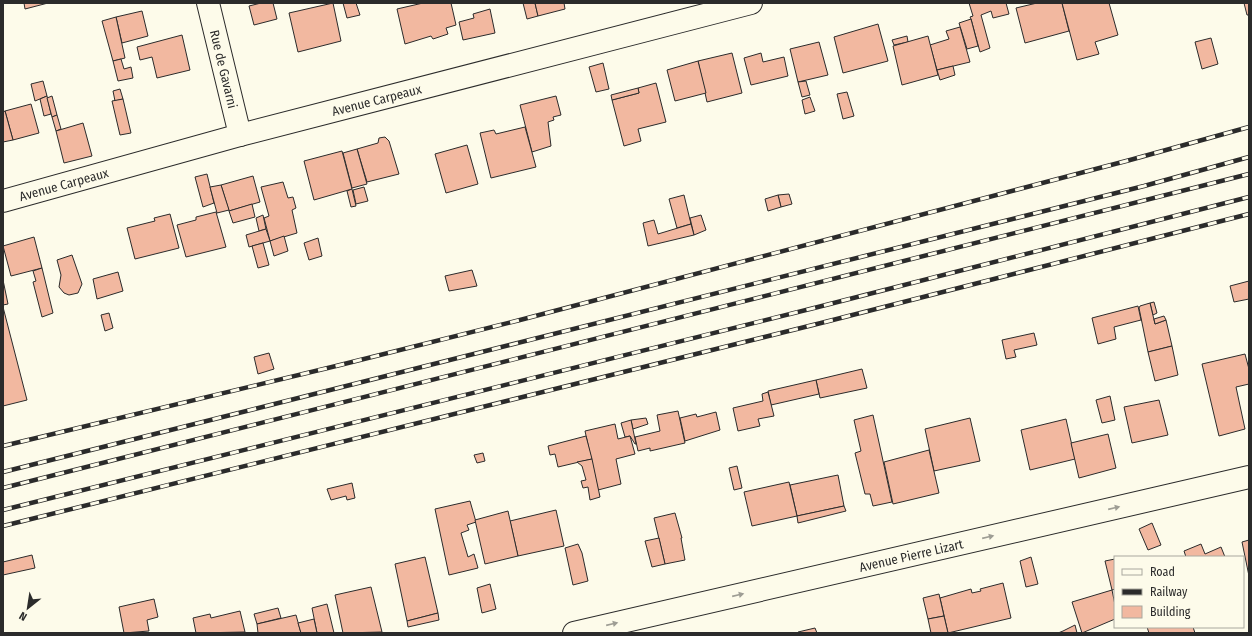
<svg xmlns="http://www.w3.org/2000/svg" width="1252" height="636" viewBox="0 0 1252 636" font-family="'Fira Sans Condensed',sans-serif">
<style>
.building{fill:#f2b8a0;stroke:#2b2b2b}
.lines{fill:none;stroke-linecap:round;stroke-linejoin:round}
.minor-casing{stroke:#2b2b2b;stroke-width:24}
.minor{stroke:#fdfbea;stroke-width:22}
.rail-casing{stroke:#2b2b2b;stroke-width:4.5}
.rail{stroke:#fdfbea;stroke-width:3;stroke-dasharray:9;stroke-linecap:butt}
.oneway{fill:#9e9d94}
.labels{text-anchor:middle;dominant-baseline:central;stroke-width:3;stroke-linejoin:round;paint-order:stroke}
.street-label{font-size:13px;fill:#2b2b2b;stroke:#fdfbea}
</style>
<rect width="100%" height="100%" fill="#fdfbea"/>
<g class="building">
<polygon points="24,3 48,3 25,9"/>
<polygon points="261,3 273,3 277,19 254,25 249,6"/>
<polygon points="333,3 341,41 298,52 289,13"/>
<polygon points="343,3 356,3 360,15 347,18"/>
<polygon points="423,3 451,3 456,25 446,28 448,34 433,39 431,36 405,44 397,9"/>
<polygon points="523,3 535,3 538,16 527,19"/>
<polygon points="535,3 564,3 565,9 538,16"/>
<polygon points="969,3 1006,3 1009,14 993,18 991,11 981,15 990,48 980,52 971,19 970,17 973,16"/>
<polygon points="1037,3 1062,3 1069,31 1025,43 1016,8"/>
<polygon points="1062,3 1109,3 1118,35 1095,42 1099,54 1077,60"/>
<polygon points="1244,3 1249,3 1249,15 1247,15"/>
<polygon points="490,9 495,33 463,40 459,22 474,18 473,14"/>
<polygon points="142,11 148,36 122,43 116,17"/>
<polygon points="116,17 125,58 113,61 102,21"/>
<polygon points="971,19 978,46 967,49 959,23"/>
<polygon points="878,24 888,61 843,73 834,37"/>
<polygon points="960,27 970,62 937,70 930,45 949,39 946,31"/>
<polygon points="182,35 190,70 157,78 152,57 140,60 137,47"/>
<polygon points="907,36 908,42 894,45 892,40"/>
<polygon points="928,36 938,75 902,85 893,46"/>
<polygon points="1211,38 1218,64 1202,69 1195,42"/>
<polygon points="819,42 828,75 798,82 790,49"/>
<polygon points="732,53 742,93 707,102 698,61"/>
<polygon points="761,53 763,62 784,57 788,76 751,85 744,58"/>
<polygon points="121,59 124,69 131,67 133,78 118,81 113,61"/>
<polygon points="698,61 706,93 675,101 667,70"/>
<polygon points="603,63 609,89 596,92 589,67"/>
<polygon points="953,66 955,75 940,80 937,70"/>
<polygon points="43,81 47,96 35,101 31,84"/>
<polygon points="806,81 810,95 802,97 798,82"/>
<polygon points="656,83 666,122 638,129 641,141 624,146 612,100 639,93 638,88"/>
<polygon points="638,88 639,93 612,100 611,95"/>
<polygon points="120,89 123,99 115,101 113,91"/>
<polygon points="847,92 854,116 843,119 837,94"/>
<polygon points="47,96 51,114 44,116 40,99"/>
<polygon points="52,96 57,115 52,117 47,98"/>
<polygon points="556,96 561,115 553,117 554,120 548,122 551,146 532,152 520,105"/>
<polygon points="810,97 815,111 805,114 802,100"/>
<polygon points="123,99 131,133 120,135 112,101"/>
<polygon points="31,104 39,133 13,140 5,111"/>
<polygon points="5,111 13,140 3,142 3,112"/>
<polygon points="57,115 61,129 56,131 52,117"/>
<polygon points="83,123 92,156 64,163 56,131"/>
<polygon points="525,127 536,167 491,178 480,133 494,130 496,134"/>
<polygon points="385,137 389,141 399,174 367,182 357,149 378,143 379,138"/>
<polygon points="467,145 478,184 446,193 435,154"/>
<polygon points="357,149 367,184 352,188 343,153"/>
<polygon points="342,151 352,189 314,200 304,161"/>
<polygon points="207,174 214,203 203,207 195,177"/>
<polygon points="253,176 260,202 229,211 221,185"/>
<polygon points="283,182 288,198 293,197 296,208 292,210 297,233 270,241 264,218 269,216 261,187"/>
<polygon points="221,185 229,210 217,213 210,187"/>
<polygon points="364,187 368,201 356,204 353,190"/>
<polygon points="352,189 356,206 351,207 347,191"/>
<polygon points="789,194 792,204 781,207 778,195"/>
<polygon points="684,195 691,224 677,228 669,199"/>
<polygon points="778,195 781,207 768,211 765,199"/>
<polygon points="252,204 255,217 233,223 229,211"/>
<polygon points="216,212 226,247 186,257 177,225 196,220 196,217"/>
<polygon points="170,214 179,248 135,259 127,228 155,221 154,218"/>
<polygon points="263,215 266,229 259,231 256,218"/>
<polygon points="701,215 706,230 694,235 690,218"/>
<polygon points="654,220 658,234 691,224 694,235 648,246 643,223"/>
<polygon points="266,229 270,241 249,247 246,235"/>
<polygon points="284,236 288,251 274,256 270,241"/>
<polygon points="34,237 42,268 11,276 3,246"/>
<polygon points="318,238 322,256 309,260 304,243"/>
<polygon points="263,243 269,265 258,268 252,246"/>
<polygon points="72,255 82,284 78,293 69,295 64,293 59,287 61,275 57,260"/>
<polygon points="42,268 53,313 42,317 33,282 36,281 33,271"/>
<polygon points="472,270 477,286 449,291 445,276"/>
<polygon points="118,272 123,291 97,299 93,279"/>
<polygon points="3,280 8,304 3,305"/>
<polygon points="1249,281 1249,299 1234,302 1230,286"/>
<polygon points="1154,302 1157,313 1153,315 1150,303"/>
<polygon points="1150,303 1155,324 1166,320 1172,346 1148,352 1139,308 1140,306"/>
<polygon points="1138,306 1141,320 1114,327 1116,339 1098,344 1092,318"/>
<polygon points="3,307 27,400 3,406"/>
<polygon points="109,313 113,328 105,331 101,315"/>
<polygon points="1164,316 1166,320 1155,324 1154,319"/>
<polygon points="1034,333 1037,345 1014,350 1016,357 1006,359 1002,340"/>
<polygon points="1172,346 1178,375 1155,381 1148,352"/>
<polygon points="269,353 274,369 258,374 254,357"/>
<polygon points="1245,354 1249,369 1249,384 1236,387 1245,429 1219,436 1202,364"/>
<polygon points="862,369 867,388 820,398 816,380"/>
<polygon points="816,380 819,394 771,405 768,391"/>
<polygon points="768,392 774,416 758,419 760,426 738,431 733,408 763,401 762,394"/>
<polygon points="1110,396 1115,420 1102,423 1096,400"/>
<polygon points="1159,400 1168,435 1132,443 1124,407"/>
<polygon points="678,411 685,443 650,451 650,448 638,451 635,437 660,431 657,415"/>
<polygon points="716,412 720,430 685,441 680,418 696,414 697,417"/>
<polygon points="873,415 892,502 873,506 870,494 865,494 855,453 861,451 854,420"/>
<polygon points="646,418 648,424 633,429 631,420"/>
<polygon points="970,418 980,461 934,471 925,429"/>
<polygon points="1066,419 1075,459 1030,470 1021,430"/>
<polygon points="631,420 636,444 635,444 630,436 625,437 621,423"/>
<polygon points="615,424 618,439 630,436 635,454 616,459 621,484 598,490 585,431"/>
<polygon points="1108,434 1116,468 1079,478 1071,443"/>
<polygon points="586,436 592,459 558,467 555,454 550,455 548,446"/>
<polygon points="929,450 939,493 893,504 884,462"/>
<polygon points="483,453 485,461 477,463 474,455"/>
<polygon points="592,459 600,497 590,500 588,487 583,488 581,481 586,480 582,466 577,462"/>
<polygon points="737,466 742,488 734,490 729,468"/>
<polygon points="838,475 844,506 797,516 790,485"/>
<polygon points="789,482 797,516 752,526 744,492"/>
<polygon points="352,483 355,498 347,500 346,496 331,500 327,489"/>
<polygon points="470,501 476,522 467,525 469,530 461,533 468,557 474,554 478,568 449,575 435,509"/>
<polygon points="844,506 846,511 798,523 797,516"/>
<polygon points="556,510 564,546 518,556 510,521"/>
<polygon points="508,511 518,556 485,564 475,520"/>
<polygon points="675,513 682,538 681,538 685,560 665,564 654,518"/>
<polygon points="1152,523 1161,545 1148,550 1139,529"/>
<polygon points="659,538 665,564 652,567 645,541"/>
<polygon points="1249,540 1249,576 1242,542"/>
<polygon points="578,544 582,553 588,581 573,585 565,548"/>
<polygon points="1201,544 1205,554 1221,547 1225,557 1186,557 1184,551"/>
<polygon points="32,555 35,568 3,575 3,562"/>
<polygon points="425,557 438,613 407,621 395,564"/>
<polygon points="1031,557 1038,584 1026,587 1020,561"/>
<polygon points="1115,559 1115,589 1112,590 1105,561"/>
<polygon points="1003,583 1011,618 948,633 940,598 971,589 972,593 981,591 980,589"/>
<polygon points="490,584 496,609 482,613 477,588"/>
<polygon points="371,587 382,632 343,633 335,595"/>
<polygon points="1112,590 1115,605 1115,619 1082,633 1072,602"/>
<polygon points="939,594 944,616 928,619 923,598"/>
<polygon points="154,599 158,617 147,620 149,631 124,633 119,607"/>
<polygon points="327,604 334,633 317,633 312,608"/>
<polygon points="278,608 281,618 257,624 254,614"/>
<polygon points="240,611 245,632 196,633 193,618 210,614 211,618"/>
<polygon points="438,613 439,620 408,627 407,621"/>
<polygon points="296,615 301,633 258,633 257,624"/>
<polygon points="944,616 948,633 931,633 928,619"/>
<polygon points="314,619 317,633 301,633 298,623"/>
<polygon points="1075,625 1077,633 1058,633 1063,631"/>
<polygon points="1147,627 1193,627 1195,633 1149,633"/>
<polygon points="815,628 817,633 798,633 798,632"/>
</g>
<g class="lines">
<defs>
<g id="minor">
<path id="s1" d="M 208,3 L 240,135"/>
<path id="s2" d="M 3,201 L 240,135 L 751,3"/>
<path id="s3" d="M 574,633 L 1249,477"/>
</g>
</defs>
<use href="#minor" class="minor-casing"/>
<use href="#minor" class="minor"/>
<defs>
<g id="rail">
<polyline points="3,446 336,366 520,320 1130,160 1249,127"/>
<polyline points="3,472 1144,186 1249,157"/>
<polyline points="3,488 1249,174"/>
<polyline points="3,510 818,307 1249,197"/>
<polyline points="3,526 821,323 1249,214"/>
</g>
</defs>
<use href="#rail" class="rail-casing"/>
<use href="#rail" class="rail"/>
</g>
<defs><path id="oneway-solid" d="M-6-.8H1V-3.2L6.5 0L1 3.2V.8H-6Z"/></defs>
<g class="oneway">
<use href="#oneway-solid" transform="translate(1114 508) rotate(-13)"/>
<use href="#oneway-solid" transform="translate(988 537) rotate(-13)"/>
<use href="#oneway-solid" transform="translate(738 595) rotate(-13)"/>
<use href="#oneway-solid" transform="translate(612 624) rotate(-13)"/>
</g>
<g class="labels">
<g class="street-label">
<text stroke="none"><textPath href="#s1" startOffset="68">Rue de Gavarni</textPath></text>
<text stroke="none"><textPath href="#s2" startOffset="387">Avenue Carpeaux</textPath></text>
<text stroke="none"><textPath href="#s2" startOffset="63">Avenue Carpeaux</textPath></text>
<text stroke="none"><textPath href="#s3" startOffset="346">Avenue Pierre Lizart</textPath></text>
</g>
</g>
<rect width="1252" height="636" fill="none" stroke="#2b2b2b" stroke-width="8"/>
<rect x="1114" y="556" width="130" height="72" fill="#fdfbea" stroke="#a9a89e"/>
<rect x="1122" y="569" width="20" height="6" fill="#fdfbea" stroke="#a9a89e"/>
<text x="1150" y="576" font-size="12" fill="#2b2b2b">Road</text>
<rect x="1122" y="589" width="20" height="6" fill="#2b2b2b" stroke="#a9a89e"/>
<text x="1150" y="596" font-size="12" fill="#2b2b2b">Railway</text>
<rect x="1122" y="606" width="20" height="12" fill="#f2b8a0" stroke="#a9a89e"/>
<text x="1150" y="616" font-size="12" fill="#2b2b2b">Building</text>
<g transform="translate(28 608) rotate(210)" stroke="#fdfbea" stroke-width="3" paint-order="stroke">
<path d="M0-3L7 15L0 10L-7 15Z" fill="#2b2b2b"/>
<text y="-6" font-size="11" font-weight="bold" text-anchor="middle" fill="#2b2b2b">N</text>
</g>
</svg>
